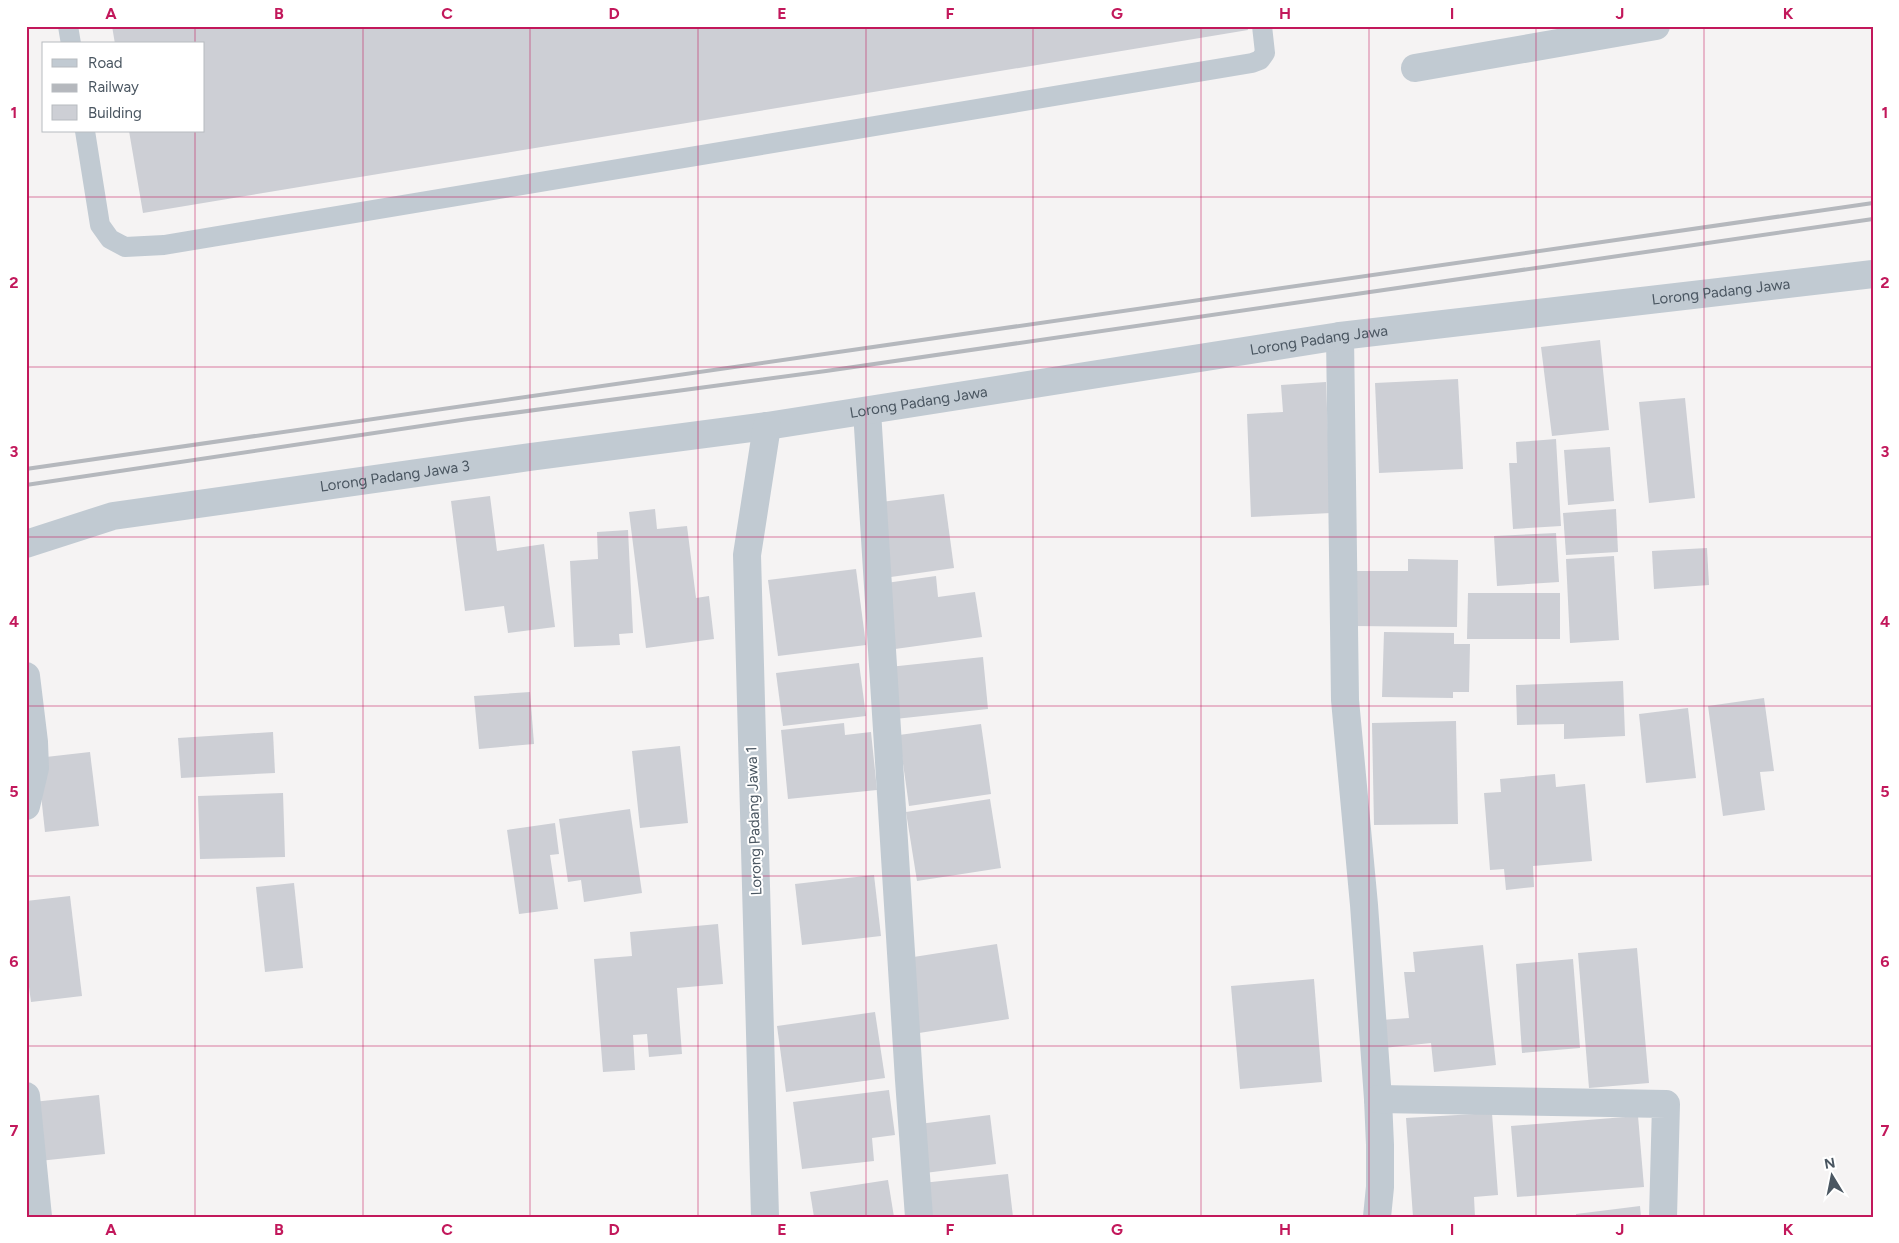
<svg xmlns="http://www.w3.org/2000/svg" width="1899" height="1243" viewBox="0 0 1899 1243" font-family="Figtree,sans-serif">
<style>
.building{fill:#cdcfd5}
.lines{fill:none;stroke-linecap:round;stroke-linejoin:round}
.lane{stroke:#c1cad2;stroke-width:20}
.street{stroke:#c1cad2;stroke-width:28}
.rail{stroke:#b5b8bd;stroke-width:4}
.grid{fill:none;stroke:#c2185b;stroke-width:1;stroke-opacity:0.55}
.labels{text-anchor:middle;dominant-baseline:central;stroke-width:4;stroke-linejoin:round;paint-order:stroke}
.street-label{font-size:15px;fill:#4a5661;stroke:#fff}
.neatline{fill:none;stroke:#c2185b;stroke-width:2}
.grid-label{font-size:16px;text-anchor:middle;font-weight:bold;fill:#c2185b}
</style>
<rect width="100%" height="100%" fill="#f5f3f3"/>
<g class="building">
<polygon points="112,26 1247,26 1248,30 143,213 129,131 204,131 204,44 115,44"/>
<polygon points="1600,340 1609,430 1552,436 1541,347"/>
<polygon points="1458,379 1463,469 1379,473 1375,383"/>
<polygon points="1326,382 1331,513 1251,517 1247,414 1283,412 1281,385"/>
<polygon points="1685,398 1695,498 1649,503 1639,402"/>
<polygon points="1556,439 1561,526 1513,529 1509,463 1517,463 1516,442"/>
<polygon points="1610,447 1614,501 1568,505 1564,450"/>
<polygon points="944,494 954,568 891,577 881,502"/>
<polygon points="490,496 497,551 544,544 555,627 508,633 504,606 465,611 451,501"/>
<polygon points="655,509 657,529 687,526 696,598 709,596 714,639 646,648 629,512"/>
<polygon points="1616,509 1618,552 1566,555 1563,513"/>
<polygon points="628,530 633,633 619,634 620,645 574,647 570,561 598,559 597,532"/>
<polygon points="1556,533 1559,582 1497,586 1494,536"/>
<polygon points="1707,548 1709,585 1654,589 1652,551"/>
<polygon points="1614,556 1619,640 1570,643 1566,559"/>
<polygon points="1408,559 1458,560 1457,627 1353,626 1353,571 1408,571"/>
<polygon points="856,569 866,645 778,656 768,580"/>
<polygon points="936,576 938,597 975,592 982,637 895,649 886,583"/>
<polygon points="1468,593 1560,593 1560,639 1467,639"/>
<polygon points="1384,632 1454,633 1454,644 1470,644 1469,692 1453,692 1453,698 1382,697"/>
<polygon points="983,657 988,709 895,719 889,667"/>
<polygon points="859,663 866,716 783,726 776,673"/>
<polygon points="1623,681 1625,736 1564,739 1564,724 1517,725 1516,685"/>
<polygon points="530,692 534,744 479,749 474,696"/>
<polygon points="1764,698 1774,771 1760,772 1765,810 1723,816 1708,706"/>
<polygon points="1688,708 1696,778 1646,783 1639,714"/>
<polygon points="1456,721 1458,824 1374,825 1372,723"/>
<polygon points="844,723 845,735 871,732 877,790 788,799 781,730"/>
<polygon points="981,724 991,794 909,806 899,735"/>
<polygon points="273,732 275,773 181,778 178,738"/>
<polygon points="680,746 688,823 640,828 632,751"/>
<polygon points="90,752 99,826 45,832 37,758"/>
<polygon points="1555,774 1556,787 1585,784 1592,861 1533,866 1534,887 1506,890 1504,869 1490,870 1484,793 1501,792 1500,779"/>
<polygon points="283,793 285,857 200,859 198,796"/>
<polygon points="990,799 1001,868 917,881 906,812"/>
<polygon points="630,809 642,893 584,902 581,880 568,882 559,819"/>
<polygon points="555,823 559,854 550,855 558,909 519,914 507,830"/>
<polygon points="874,875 881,936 802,945 795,884"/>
<polygon points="294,883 303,968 265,972 256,887"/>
<polygon points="70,896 82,996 31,1002 26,964 26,901"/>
<polygon points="718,924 723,984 677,988 682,1054 649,1057 647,1034 633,1035 635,1070 603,1072 594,959 632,956 630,932"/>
<polygon points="997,944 1009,1019 919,1033 907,958"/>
<polygon points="1483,945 1496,1065 1434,1072 1431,1043 1383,1048 1381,1020 1409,1018 1404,972 1415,972 1413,952"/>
<polygon points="1637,948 1649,1083 1589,1088 1578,953"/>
<polygon points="1573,959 1580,1048 1522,1053 1516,964"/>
<polygon points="1314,979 1322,1082 1240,1089 1231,986"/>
<polygon points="875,1012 885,1078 786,1092 777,1026"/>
<polygon points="889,1090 895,1135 872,1138 874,1161 802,1169 793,1102"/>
<polygon points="99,1095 105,1154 39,1161 33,1102"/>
<polygon points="1492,1113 1498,1195 1474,1197 1475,1217 1413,1217 1406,1118"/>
<polygon points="990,1115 996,1164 925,1173 919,1124"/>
<polygon points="1638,1116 1644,1187 1517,1197 1511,1126"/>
<polygon points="1008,1174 1013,1217 926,1217 922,1183"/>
<polygon points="888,1180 894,1217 814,1217 810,1192"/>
<polygon points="1640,1206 1641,1217 1576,1217 1576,1214"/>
</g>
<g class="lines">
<g class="lane">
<polyline points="68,26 71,44"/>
<polyline points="85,131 100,225 110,239 125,247 164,245 1252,63 1260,60 1265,53 1262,26"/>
</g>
<g class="street">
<polyline points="1415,68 1656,26"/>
<polyline points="1340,336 1345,700 1364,905 1378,1099 1380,1145 1380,1187 1377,1217"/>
<polyline points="867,411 909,1080 919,1217"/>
<path id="s1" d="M 26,544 L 113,516 L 530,457 L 767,426 L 1340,336 L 1873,274"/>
<polyline points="26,676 34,742 35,768 26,806"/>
<polyline points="26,1096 38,1217"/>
<polyline points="1378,1099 1666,1104 1663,1217"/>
<polyline points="765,1217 747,555 767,426"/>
</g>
<g class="rail">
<polyline points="26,469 1873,203"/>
<polyline points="26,485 468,419 826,371 1873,219"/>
</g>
</g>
<path class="grid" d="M 195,26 L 195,44M 363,26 L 363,1217M 530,26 L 530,1217M 698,26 L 698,1217M 866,26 L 866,1217M 1033,26 L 1033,1217M 1201,26 L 1201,1217M 1369,26 L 1369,1217M 1536,26 L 1536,1217M 1704,26 L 1704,1217M 195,131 L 195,1217M 26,197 L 1873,197M 26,367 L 1873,367M 26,537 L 1873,537M 26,706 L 1873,706M 26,876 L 1873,876M 26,1046 L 1873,1046"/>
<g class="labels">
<g class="street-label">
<text stroke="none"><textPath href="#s1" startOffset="1715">Lorong Padang Jawa</textPath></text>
<text stroke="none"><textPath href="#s1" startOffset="1310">Lorong Padang Jawa</textPath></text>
<text stroke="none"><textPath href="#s1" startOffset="905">Lorong Padang Jawa</textPath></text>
<text stroke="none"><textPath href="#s1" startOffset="376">Lorong Padang Jawa 3</textPath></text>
<text transform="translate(754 821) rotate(-92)">Lorong Padang Jawa 1</text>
</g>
</g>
<rect width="1899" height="1243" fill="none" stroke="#ffffff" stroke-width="55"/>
<rect x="42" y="42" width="162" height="90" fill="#ffffff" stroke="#b7bbc0"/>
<rect x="52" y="59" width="25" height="8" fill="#c1cad2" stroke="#b7bbc0"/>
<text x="88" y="68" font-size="15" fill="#4a5661">Road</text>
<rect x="52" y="84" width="25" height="8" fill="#b5b8bd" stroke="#b7bbc0"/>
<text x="88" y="92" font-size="15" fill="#4a5661">Railway</text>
<rect x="52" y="105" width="25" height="15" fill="#cdcfd5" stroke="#b7bbc0"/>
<text x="88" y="118" font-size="15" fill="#4a5661">Building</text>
<g transform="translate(1832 1176) rotate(350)" stroke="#ffffff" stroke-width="4" paint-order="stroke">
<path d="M0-4L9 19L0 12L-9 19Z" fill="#4a5661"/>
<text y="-8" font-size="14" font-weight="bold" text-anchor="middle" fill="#4a5661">N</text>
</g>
<rect x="28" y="28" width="1844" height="1188" class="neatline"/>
<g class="grid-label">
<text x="111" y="19">A</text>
<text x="279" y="19">B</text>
<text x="447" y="19">C</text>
<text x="614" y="19">D</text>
<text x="782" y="19">E</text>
<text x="950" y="19">F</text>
<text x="1117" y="19">G</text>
<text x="1285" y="19">H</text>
<text x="1452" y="19">I</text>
<text x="1620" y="19">J</text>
<text x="1788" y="19">K</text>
<text x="14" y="118">1</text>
<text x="1885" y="118">1</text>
<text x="14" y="288">2</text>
<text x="1885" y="288">2</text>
<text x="14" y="457">3</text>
<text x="1885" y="457">3</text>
<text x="14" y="627">4</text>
<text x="1885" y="627">4</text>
<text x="14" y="797">5</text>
<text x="1885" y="797">5</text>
<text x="14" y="967">6</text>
<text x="1885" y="967">6</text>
<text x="14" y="1136">7</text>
<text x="1885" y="1136">7</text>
<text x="111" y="1235">A</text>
<text x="279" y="1235">B</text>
<text x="447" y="1235">C</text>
<text x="614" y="1235">D</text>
<text x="782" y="1235">E</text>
<text x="950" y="1235">F</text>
<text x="1117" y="1235">G</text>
<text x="1285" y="1235">H</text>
<text x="1452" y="1235">I</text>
<text x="1620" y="1235">J</text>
<text x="1788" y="1235">K</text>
</g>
</svg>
